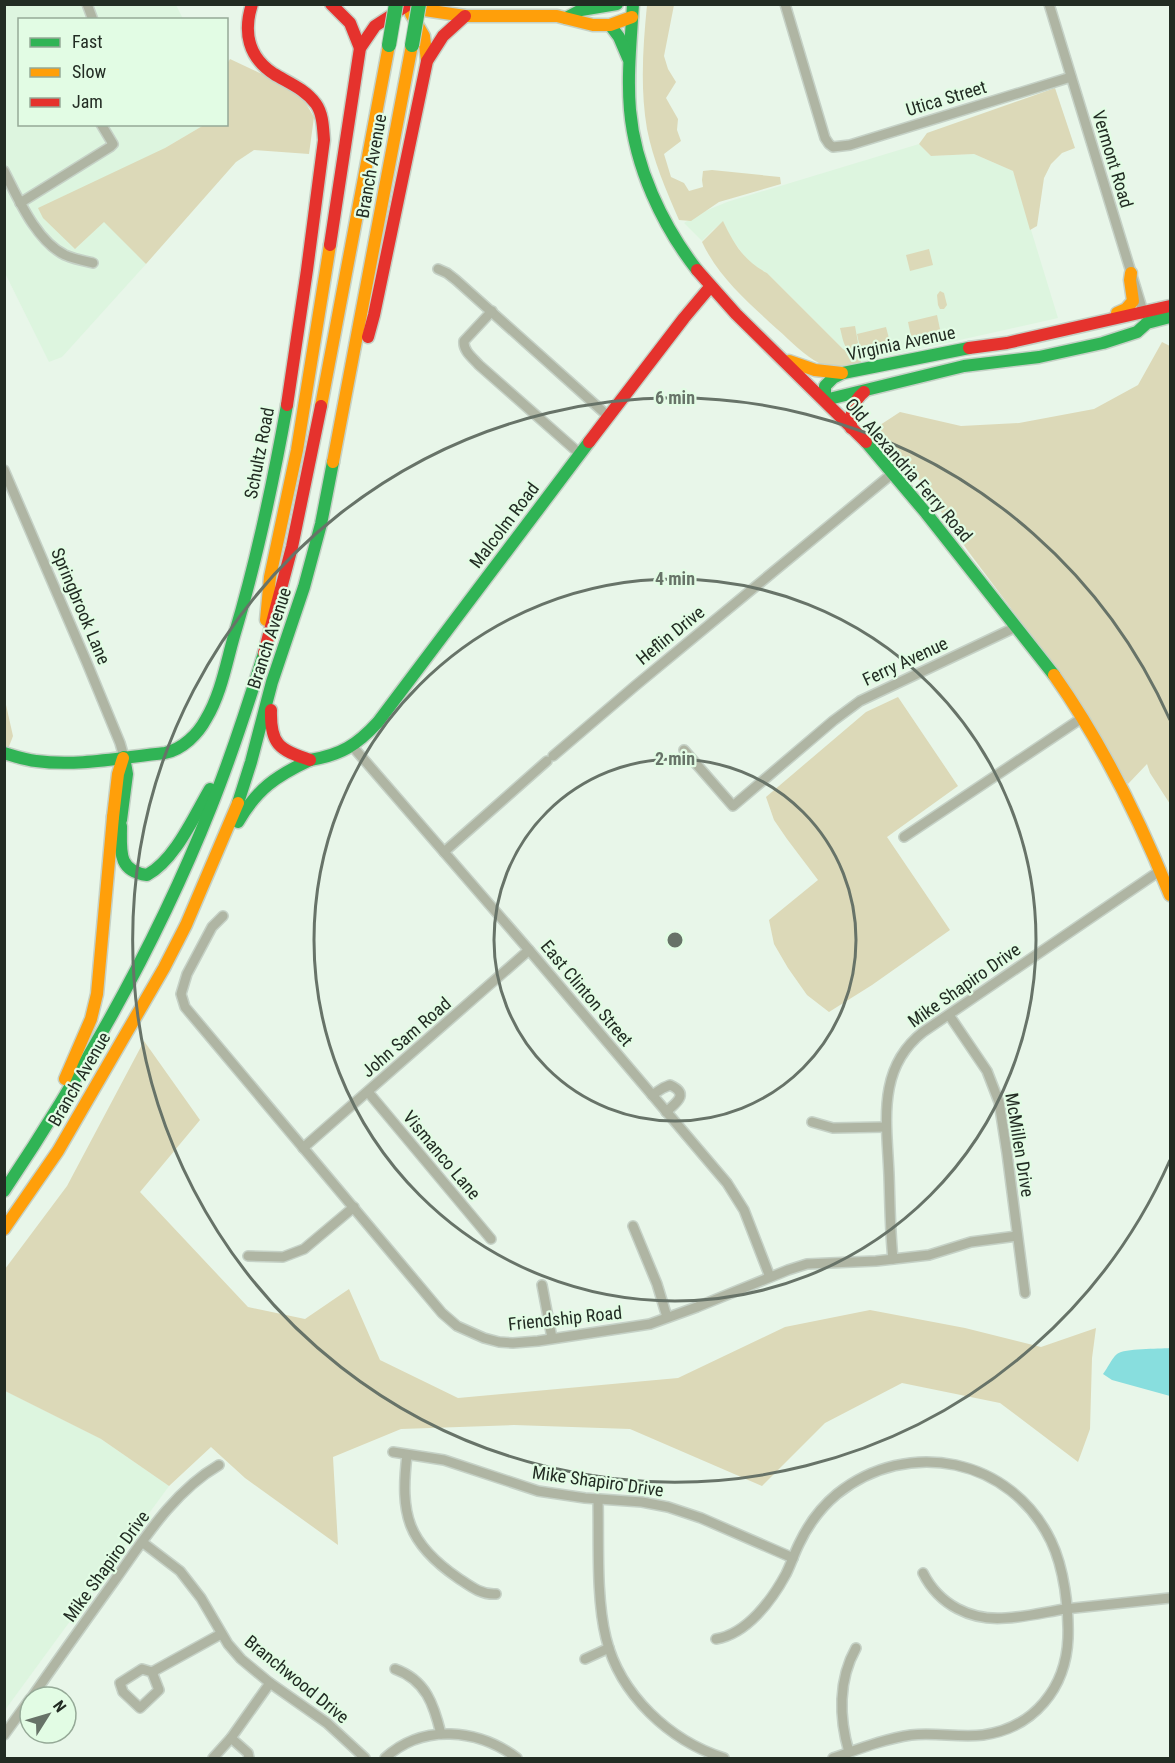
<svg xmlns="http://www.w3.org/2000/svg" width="1175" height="1763" viewBox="0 0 1175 1763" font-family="'Roboto Condensed',sans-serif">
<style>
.built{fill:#ddf5df}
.green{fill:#dcd9b8}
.water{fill:#88dede}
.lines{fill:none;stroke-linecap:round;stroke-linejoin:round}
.street-casing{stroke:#c5d1c6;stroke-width:12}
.fast-casing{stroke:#c5d1c6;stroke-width:15}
.slow-casing{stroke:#c5d1c6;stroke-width:15}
.jam-casing{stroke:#c5d1c6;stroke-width:15}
.street{stroke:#afb5a3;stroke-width:9}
.fast{stroke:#30b455;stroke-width:12}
.slow{stroke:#ff9f0a;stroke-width:12}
.jam{stroke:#e5322d;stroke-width:12}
.fast-bridge-casing{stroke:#c5d1c6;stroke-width:16;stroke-linecap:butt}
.fast-bridge{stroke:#30b455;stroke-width:14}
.ring{fill:none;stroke:#677368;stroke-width:3}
.labels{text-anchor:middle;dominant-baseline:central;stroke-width:4.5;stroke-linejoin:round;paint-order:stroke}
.street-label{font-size:18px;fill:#222c23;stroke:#e2fce4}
.centre{fill:#677368;stroke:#e2fce4;stroke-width:3}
.ring-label{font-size:18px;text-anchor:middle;font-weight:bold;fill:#677368;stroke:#e2fce4;stroke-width:4.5;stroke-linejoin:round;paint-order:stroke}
</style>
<rect width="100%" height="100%" fill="#e8f6e9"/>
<g class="built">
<polygon points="5,5 176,5 183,19 20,20 20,124 204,125 165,148 75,249 104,221 146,264 62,357 49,362 5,273"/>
<polygon points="919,144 931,156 974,154 1013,171 1058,318 861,362 860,358 843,349 767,273 751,265 731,238 723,222 713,230 702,241 684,223 698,214 727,202"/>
<polygon points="5,1391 101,1439 169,1486 5,1710"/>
</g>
<g class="green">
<path d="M 647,5 L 674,5 L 664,56 L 668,69 L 676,82 L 666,98 L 678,119 L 677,130 L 681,141 L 664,154 L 671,177 L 684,183 L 689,191 L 703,187 L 702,180 L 703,171 L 712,170 L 780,177 L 781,184 L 719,202 L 691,221 L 679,220 C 666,190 653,160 647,129 C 640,88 643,46 647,5 Z"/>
<polygon points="230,59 266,76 302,97 314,117 309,154 254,150 236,162 146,264 104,222 75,249 43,218 38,208 165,148 204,125 226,124 227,64"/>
<polygon points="1055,88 1075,148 1062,153 1051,164 1044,178 1037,226 1030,230 1013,171 974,154 931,156 919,144 927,133"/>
<path d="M 723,221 C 734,244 744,261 767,273 L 843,349 L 860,358 L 861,362 C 850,367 833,369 821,364 C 804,356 791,341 777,329 C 748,302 719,278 702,242 Z"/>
<polygon points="929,249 933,265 910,271 906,255"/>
<polygon points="940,291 944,293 947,305 944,309 940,309 938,305 937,295"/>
<polygon points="937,315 941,334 912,341 908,322"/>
<path d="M 855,326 L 860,354 C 843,351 844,343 840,328 Z"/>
<polygon points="886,327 891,346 861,353 857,334"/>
<polygon points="1162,342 1170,346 1170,804 1150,773 1147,764 1128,784 1072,690 968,551 911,468 877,427 900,412 961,426 1019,423 1094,409 1138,385"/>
<polygon points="4,696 13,736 5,757 4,757"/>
<polygon points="898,697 958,786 887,837 950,930 872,985 829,1012 807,995 788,968 774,944 769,920 818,880 787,839 774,820 766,797 866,712"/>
<polygon points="144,1041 200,1120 140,1192 248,1307 305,1319 349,1289 380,1360 458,1398 678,1378 785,1327 870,1310 965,1328 1041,1347 1096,1328 1092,1358 1090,1429 1078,1462 1000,1403 902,1383 825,1423 762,1486 630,1429 514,1425 401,1429 333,1457 338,1545 245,1478 211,1447 169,1486 101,1439 5,1391 5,1269 67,1186"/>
</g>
<path class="water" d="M 1170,1348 L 1170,1396 L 1112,1380 L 1103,1374 C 1108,1368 1111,1359 1117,1354 C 1125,1348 1158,1349 1170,1348 Z"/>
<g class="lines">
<defs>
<g id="street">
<polyline points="87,4 93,20"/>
<polyline points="785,4 825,138 829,144 833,147 850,145 1071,77"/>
<polyline points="1049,4 1145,318"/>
<path d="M 4,171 C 18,198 36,241 65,255 C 74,259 84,261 93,263"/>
<polyline points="20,203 110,147 113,144 101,124"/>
<polyline points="438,269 447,273 456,280 609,417"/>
<path d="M 492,311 L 464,341 C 463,351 473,358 479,365 L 580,454"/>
<polyline points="4,470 87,663 120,743 124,757"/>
<polyline points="353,747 529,950 727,1183 744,1210 770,1277"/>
<polyline points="684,750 733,806 833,721 860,701 1016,627"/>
<polyline points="553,756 635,686 893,473"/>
<polyline points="904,837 1082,718"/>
<polyline points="444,852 547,761"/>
<polyline points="223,916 212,927 187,974 181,994 185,1007 442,1313 457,1326 484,1338 499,1342 513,1343 538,1341 650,1324 697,1307 788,1270 807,1264 876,1261 929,1255 971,1242 1017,1236"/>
<polyline points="949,1015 987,1071 999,1102 1007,1153 1025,1293"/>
<polyline points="368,1092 491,1239"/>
<path d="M 652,1095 L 663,1088 L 670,1085 C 690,1094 676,1103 666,1112"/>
<polyline points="812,1122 833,1128 886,1127"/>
<polyline points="303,1148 529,950"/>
<polyline points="633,1226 657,1284 667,1317"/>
<polyline points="248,1256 283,1257 304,1249 354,1207"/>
<path d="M 893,1259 C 890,1231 890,1203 889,1175 C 887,1123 876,1069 923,1032 L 1161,870"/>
<polyline points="542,1285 552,1338"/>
<polyline points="393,1452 444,1460 538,1491 585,1498 642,1502 668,1507 701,1518 793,1558"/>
<path d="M 407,1455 C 400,1514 407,1543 458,1578 C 470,1586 481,1595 496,1594"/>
<path d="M 598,1500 C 599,1542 596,1598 606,1638 C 620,1695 670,1741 724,1758"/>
<polyline points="142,1542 180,1571 201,1598 228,1644 241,1659 270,1683 327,1723 365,1758"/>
<path d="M 923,1573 C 939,1605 971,1621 1006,1618 C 1026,1617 1046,1612 1065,1609 C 1100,1605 1135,1602 1170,1598"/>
<path d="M 716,1639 C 747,1634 772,1600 786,1574 C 791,1564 794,1554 799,1544 C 808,1525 820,1508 837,1494 C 908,1437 1011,1458 1051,1541 C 1064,1568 1069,1608 1068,1638 C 1066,1688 1034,1728 983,1735 C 959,1738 935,1732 911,1735 C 884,1739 859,1749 833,1758"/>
<polyline points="585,1659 609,1648"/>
<polygon points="142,1669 152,1672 159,1690 140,1708 123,1692 120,1683"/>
<path d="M 395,1669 C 426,1680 434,1705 441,1734"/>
<polyline points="152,1672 221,1634"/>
<path d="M 32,1697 C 59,1658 87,1619 115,1580 C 144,1539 174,1491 219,1465"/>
<polyline points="4,1735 30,1699"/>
<polyline points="231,1738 248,1753 249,1758"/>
<path d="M 849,1752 C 839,1718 838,1680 856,1648"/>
<polyline points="213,1758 231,1738 270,1683"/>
<path d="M 385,1758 C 423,1723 478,1729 517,1758"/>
</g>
<g id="fast">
<path d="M 633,4 C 631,39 627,75 630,110 C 635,167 662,225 697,270"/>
<polyline points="566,18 581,10 617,4"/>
<polyline points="610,25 619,37 628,58"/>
<polyline points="969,348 843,373 833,378 825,386 825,400 964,366 1039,357 1103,343 1137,332 1147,323 1170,317"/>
<polyline points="866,442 926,513 1054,675"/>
<path d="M 4,753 C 14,756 25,760 36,761 C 78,767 123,757 165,753 C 183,749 198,734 206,719 C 221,694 226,664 234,636 C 257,560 273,483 287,405"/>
<path d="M 310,760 C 341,755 357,745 378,722 L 589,442"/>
<polyline points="238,803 251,762 272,682 304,587 321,524 333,462"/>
<polyline points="121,820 127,774 124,757"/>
<path d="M 238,822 C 257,789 276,776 310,760"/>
<path d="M 121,826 C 121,850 117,871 147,875 C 175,860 194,816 210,789"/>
<path d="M 4,1191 C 85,1070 157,943 211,807 C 231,757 248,705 264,653"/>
</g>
<g id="slow">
<polyline points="411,8 465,16 557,16 593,25 610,25 632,17"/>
<polyline points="411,14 424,36 427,61"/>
<polyline points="1117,313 1126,309 1133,301 1130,280 1131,273"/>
<polyline points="789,361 815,370 842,373"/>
<polyline points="321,406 389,45"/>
<polyline points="333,462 412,45"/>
<polyline points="266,620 270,577 297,450 330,245"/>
<path d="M 1054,675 C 1102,743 1139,818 1170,895"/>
<polyline points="113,817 118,774 123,758"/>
<polyline points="65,1079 91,1019 97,994 113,817"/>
<polyline points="4,1229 58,1151 164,968 186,925 238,803"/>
</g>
<g id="jam">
<path d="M 252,4 C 243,32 248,57 274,74 C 289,83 305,89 316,104 C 323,114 323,128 324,140 L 307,270 L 287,405"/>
<polyline points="331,4 350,23 360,48"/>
<polyline points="330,245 360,48 375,26 409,4"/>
<polyline points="697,270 736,314 866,442"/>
<polyline points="368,337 374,315 427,61 443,36 465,16"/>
<polyline points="969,348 1007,343 1170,306"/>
<path d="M 851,428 C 851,413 852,402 864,392"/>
<polyline points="589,442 684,318 710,287"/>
<polyline points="264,653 292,547 321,406"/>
<path d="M 271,710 C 270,744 279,750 310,760"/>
</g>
</defs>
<use href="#street" class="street-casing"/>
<use href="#fast" class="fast-casing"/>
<use href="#slow" class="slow-casing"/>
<use href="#jam" class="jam-casing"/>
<use href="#street" class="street"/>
<use href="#fast" class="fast"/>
<use href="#slow" class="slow"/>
<use href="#jam" class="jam"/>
<defs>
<g id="fast-bridge">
<polyline points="389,45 396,4"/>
<polyline points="412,45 419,4"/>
</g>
</defs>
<use href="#fast-bridge" class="fast-bridge-casing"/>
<use href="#fast-bridge" class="fast-bridge"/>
</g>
<g class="ring">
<circle cx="675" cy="940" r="181"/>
<circle cx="675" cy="940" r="361"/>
<path d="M1170 1160A542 542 0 1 1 1170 720"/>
</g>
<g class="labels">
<g class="street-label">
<text transform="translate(946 98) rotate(-17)">Utica Street</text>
<text transform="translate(1113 159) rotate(73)">Vermont Road</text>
<text transform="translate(371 166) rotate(-80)">Branch Avenue</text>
<text transform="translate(901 343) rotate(-12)">Virginia Avenue</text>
<text transform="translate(259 453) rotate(-79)">Schultz Road</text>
<text transform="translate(909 470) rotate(49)">Old Alexandria Ferry Road</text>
<text transform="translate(504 525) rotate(-53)">Malcolm Road</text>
<text transform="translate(81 606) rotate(67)">Springbrook Lane</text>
<text transform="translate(670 635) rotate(-39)">Heflin Drive</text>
<text transform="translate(269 638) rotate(-72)">Branch Avenue</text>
<text transform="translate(905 661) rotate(-25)">Ferry Avenue</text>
<text transform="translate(964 985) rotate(-35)">Mike Shapiro Drive</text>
<text transform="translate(587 993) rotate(50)">East Clinton Street</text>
<text transform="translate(406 1037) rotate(-41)">John Sam Road</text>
<text transform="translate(79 1079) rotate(-60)">Branch Avenue</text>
<text transform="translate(1020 1145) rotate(81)">McMillen Drive</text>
<text transform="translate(442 1155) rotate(50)">Vismanco Lane</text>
<text transform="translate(565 1318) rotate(-6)">Friendship Road</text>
<text transform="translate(598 1481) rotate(8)">Mike Shapiro Drive</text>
<text transform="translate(106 1566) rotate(-54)">Mike Shapiro Drive</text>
<text transform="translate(297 1679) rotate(39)">Branchwood Drive</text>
</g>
</g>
<circle cx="675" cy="940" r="9" class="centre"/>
<g class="ring-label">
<text x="675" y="404">6 min</text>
<text x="675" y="585">4 min</text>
<text x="675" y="765">2 min</text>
</g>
<rect width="1175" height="1763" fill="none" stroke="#222c23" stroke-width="12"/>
<rect x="18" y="18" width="210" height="108" fill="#e2fce4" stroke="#95a997" stroke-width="1.5"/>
<rect x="30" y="38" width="30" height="9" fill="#30b455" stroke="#95a997" stroke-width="1.5"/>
<text x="72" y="48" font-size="18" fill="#222c23">Fast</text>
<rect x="30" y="68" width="30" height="9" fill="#ff9f0a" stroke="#95a997" stroke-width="1.5"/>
<text x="72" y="78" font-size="18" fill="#222c23">Slow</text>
<rect x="30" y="98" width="30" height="9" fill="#e5322d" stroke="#95a997" stroke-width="1.5"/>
<text x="72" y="108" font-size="18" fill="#222c23">Jam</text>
<g transform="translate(48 1715) rotate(53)"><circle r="28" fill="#e2fce4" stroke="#95a997" stroke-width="1.5"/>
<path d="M0-4.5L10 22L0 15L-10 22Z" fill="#677368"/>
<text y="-9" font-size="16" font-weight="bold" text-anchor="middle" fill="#222c23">N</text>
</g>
</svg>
